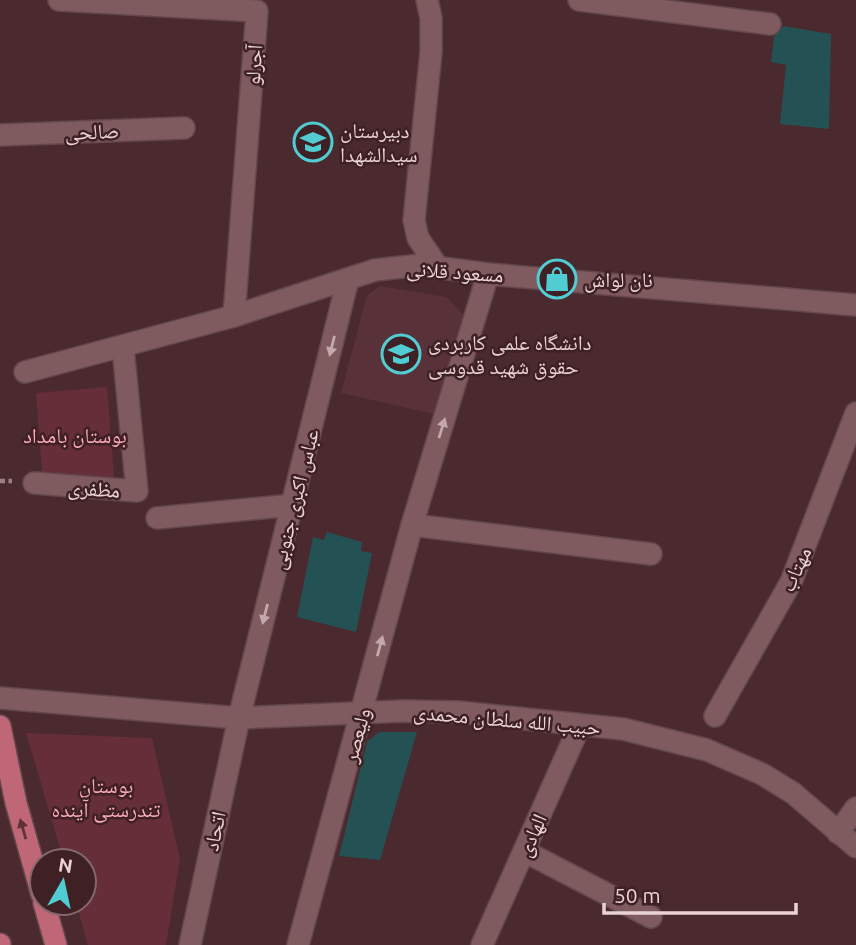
<svg xmlns="http://www.w3.org/2000/svg" width="856" height="945" viewBox="0 0 856 945" font-family="Ubuntu,'Noto Naskh Arabic',sans-serif">
<style>
.built{fill:#593138}
.green{fill:#662e38}
.building{fill:#245153}
.lines{fill:none;stroke-linecap:round;stroke-linejoin:round}
.minor-casing{stroke:#63474c;stroke-width:24}
.major-casing{stroke:#63474c;stroke-width:24}
.path{stroke:#9b8084;stroke-width:4.5;stroke-dasharray:5 3.5;stroke-linecap:butt}
.minor{stroke:#7f5a5f;stroke-width:21}
.major{stroke:#bf6776;stroke-width:21}
.oneway{fill:#c4a9ac}
.oneway2{fill:#5f3239}
.labels{text-anchor:middle;dominant-baseline:central;stroke-width:5;stroke-linejoin:round;paint-order:stroke}
.street-label{font-size:21px;fill:#e9d3d6;stroke:#3f2025}
.poi-label{font-size:21px;fill:#e9d3d6;stroke:#3f2025;text-anchor:start}
.park-label{font-size:21px;fill:#faabb6;stroke:#3f2025}
</style>
<rect width="100%" height="100%" fill="#4a2a2f"/>
<polygon class="built" points="380,286 447,297 463,315 434,414 341,393 367,295"/>
<g class="green">
<polygon points="107,387 114,477 43,483 36,393"/>
<polygon points="26,733 152,738 180,859 166,945 88,945 76,903 84,903 84,861 64,861"/>
</g>
<g class="building">
<polygon points="783,26 831,34 829,129 780,124 786,65 771,62 774,36"/>
<polygon points="327,532 362,542 361,551 372,553 356,632 297,617 313,537 324,540"/>
<polygon points="379,732 417,732 380,860 339,856 367,742"/>
</g>
<g class="lines">
<defs>
<g id="minor">
<polyline points="59,0 257,11 234,316"/>
<polyline points="427,0 431,18 431,52 414,220 418,238 437,266"/>
<polyline points="579,0 770,24"/>
<polyline points="0,135 184,128"/>
<polyline points="25,372 234,316 375,270 420,265 488,274 856,305"/>
<polyline points="34,483 137,491 123,348"/>
<polyline points="157,518 293,505"/>
<polyline points="412,525 651,554"/>
<polyline points="0,698 239,718 403,711 459,712 623,729 707,750 762,774 793,793 856,847"/>
<polyline points="715,716 791,582 856,413"/>
<polyline points="838,833 856,808"/>
<polyline points="524,851 651,917"/>
<polyline points="190,945 239,718 348,279"/>
<polyline points="298,945 412,525 488,274"/>
<polyline points="482,945 580,725"/>
</g>
<g id="major">
<polyline points="0,726 16,803 42,895"/>
<polyline points="44,903 56,945"/>
<polyline points="0,944 0,945"/>
</g>
</defs>
<use href="#minor" class="minor-casing"/>
<use href="#major" class="major-casing"/>
<polyline class="path" points="0,481 12,481"/>
<use href="#minor" class="minor"/>
<use href="#major" class="major"/>
</g>
<defs><path id="oneway-solid" d="M-6-.8H1V-3.2L6.5 0L1 3.2V.8H-6Z" transform="scale(1.75)"/></defs>
<g class="oneway">
<use href="#oneway-solid" transform="translate(332 346) rotate(104)"/>
<use href="#oneway-solid" transform="translate(442 428) rotate(-73)"/>
<use href="#oneway-solid" transform="translate(265 614) rotate(104)"/>
<use href="#oneway-solid" transform="translate(380 646) rotate(-75)"/>
</g>
<use class="oneway2" href="#oneway-solid" transform="translate(23 829) rotate(-106)"/>
<defs>
<symbol id="school-ring" viewBox="-11 -11 22 22"><circle r="9.5" fill="#3f2025" stroke="#51ccd3" stroke-width="1.5"/><path d="M0-5L7-2L0 1L-7-2ZM-4 1L0 2.5L4 1V4Q0 6-4 4Z" fill="#51ccd3"/></symbol>
<symbol id="shop-ring" viewBox="-11 -11 22 22"><circle r="9.5" fill="#3f2025" stroke="#51ccd3" stroke-width="1.5"/><path d="M-5-2.5h2.3a2.7 3.5 0 0 1 5.4 0H5L5.5 6h-11ZM-1.5-2.5h3a1.5 2.3 0 0 0-3 0Z" fill="#51ccd3"/></symbol>
<symbol id="university-ring" viewBox="-11 -11 22 22"><circle r="9.5" fill="#3f2025" stroke="#51ccd3" stroke-width="1.5"/><path d="M0-5L7-2L0 1L-7-2ZM-4 1L0 2.5L4 1V4Q0 6-4 4Z" fill="#51ccd3"/></symbol>
</defs>
<g fill-rule="evenodd">
<use href="#school-ring" x="291" y="120" width="44" height="44"/>
<use href="#shop-ring" x="535" y="257" width="44" height="44"/>
<use href="#university-ring" x="379" y="332" width="44" height="44"/>
</g>
<g class="labels">
<g class="street-label">
<text transform="translate(253 65) rotate(-86)">آجرلو</text>
<text transform="translate(92 131) rotate(-2)">صالحی</text>
<text transform="translate(455 271) rotate(4)">مسعود قلانی</text>
<text transform="translate(94 488) rotate(4)">مظفری</text>
<text transform="translate(294 499) rotate(-76)">عباس اکبری جنوبی</text>
<text transform="translate(795 569) rotate(-66)">مهتاب</text>
<text transform="translate(507 719) rotate(5)">حبیب الله سلطان محمدی</text>
<text transform="translate(356 735) rotate(-75)">ولیعصر</text>
<text transform="translate(214 831) rotate(-78)">اتحاد</text>
<text transform="translate(531 835) rotate(-66)">الهادی</text>
</g>
<g class="poi-label">
<text x="340" y="130">دبيرستان<tspan x="340" dy="24">سیدالشهدا</tspan></text>
<text x="584" y="279">نان لواش</text>
<text x="428" y="342">دانشگاه علمی کاربردی<tspan x="428" dy="24">حقوق شهید قدوسی</tspan></text>
</g>
<g class="park-label">
<text x="75" y="435">بوستان بامداد</text>
<text x="106" y="785">بوستان<tspan x="106" dy="24">تندرستی آینده</tspan></text>
</g>
</g>
<g transform="translate(63 882) rotate(9)"><circle r="33" fill="#3f2025" stroke="#83686c" stroke-width="2"/>
<path d="M0-5L12 26L0 18L-12 26Z" fill="#51ccd3"/>
<text y="-10" font-size="19" font-weight="bold" text-anchor="middle" fill="#e9d3d6">N</text>
</g>
<path d="M604 903v10h192v-10" fill="none" stroke="#e9d3d6" stroke-width="3.5"/>
<text x="614" y="903" font-size="21" fill="#e9d3d6" stroke="#3f2025" stroke-width="5" paint-order="stroke">50 m</text>
</svg>
